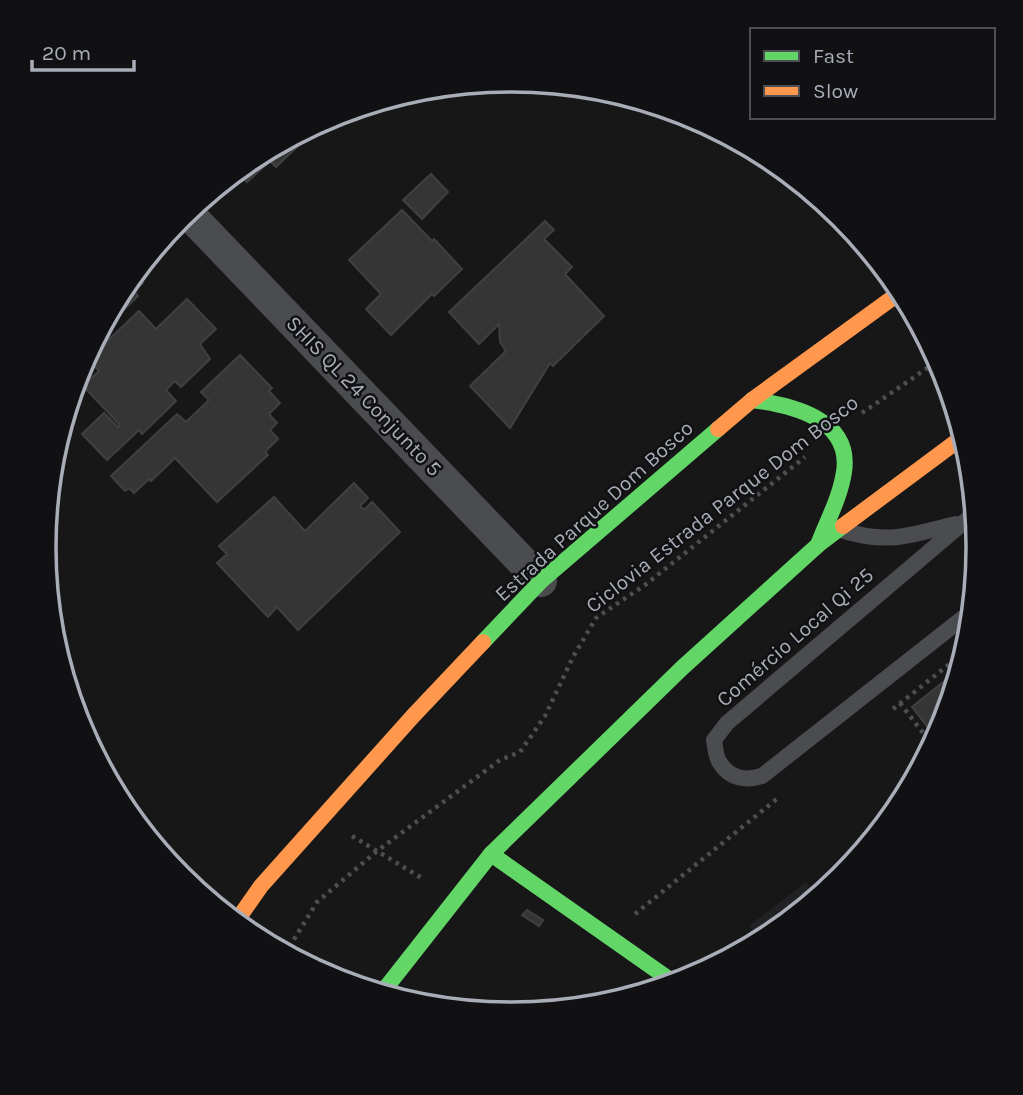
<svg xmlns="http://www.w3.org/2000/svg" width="1023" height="1095" viewBox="0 0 1023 1095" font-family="Karla,sans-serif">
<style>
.built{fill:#212123}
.building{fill:#353536;stroke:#3f4043;stroke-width:2}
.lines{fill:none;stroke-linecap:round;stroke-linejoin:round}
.path{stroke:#4d4e52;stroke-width:4.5;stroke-dasharray:3.5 5;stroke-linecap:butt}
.lane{stroke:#4b4c50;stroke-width:16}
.street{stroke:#4b4c50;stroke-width:32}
.fast{stroke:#63d668;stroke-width:16}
.slow{stroke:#ff974d;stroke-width:16}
.labels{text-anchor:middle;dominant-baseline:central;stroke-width:5;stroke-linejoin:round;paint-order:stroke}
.street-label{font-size:21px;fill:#a8adb8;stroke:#111113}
.rim{fill:none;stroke:#a8adb8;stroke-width:3.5}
</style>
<rect width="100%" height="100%" fill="#171717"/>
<polygon class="built" points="806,882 818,898 771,937 766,939 749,926"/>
<g class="building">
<polygon points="309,128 301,136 304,139 300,144 276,167 270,161 247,182 237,171 252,158"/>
<polygon points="431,174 448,192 422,219 403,200"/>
<polygon points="402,210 432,241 434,239 462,269 434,296 432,294 391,335 366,309 381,294 349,260"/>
<polygon points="545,221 554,230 544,239 572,267 565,274 604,316 553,366 550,363 510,428 470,386 506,351 500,342 499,324 479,344 449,312"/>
<polygon points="145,261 149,265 136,276 143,283 134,291 138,296 98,335 123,287"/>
<polygon points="187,299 216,329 200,344 210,359 181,387 175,381 166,390 176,401 142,434 139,430 107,460 82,434 104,413 118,427 120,425 83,386 99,371 88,359 139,311 156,329"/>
<polygon points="240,355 272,388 269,391 280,403 269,414 277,423 270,430 278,439 265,452 268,455 217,502 175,458 151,481 149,479 134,493 129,488 125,491 111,476 177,414 186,422 209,400 201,392"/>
<polygon points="354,483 368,498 360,506 364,510 372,502 400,532 298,630 277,607 268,617 217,563 227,554 219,546 274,497 305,531"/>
<polygon points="962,667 943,727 937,739 912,707"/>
<polygon points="527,910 543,920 539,926 522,915"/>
<polygon points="588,996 603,1006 579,1009"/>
</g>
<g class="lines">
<g class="path">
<polyline points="862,413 939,360"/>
<polyline points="900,703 933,746"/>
<polyline points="893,709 966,651"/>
<polyline points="352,836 425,880"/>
<polyline points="635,914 778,798"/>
<polyline points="285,954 317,902 377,851 500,760 520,752 545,716 573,657 596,618 645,585 805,457"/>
</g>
<g class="lane">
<path d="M 841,530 C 889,545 909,535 956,524"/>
<path d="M 973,610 L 762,776 C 746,781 730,779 720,763 C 716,758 715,747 714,740 L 727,723 L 976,512"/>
</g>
<polyline class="street" points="187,212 541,581"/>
<g class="fast">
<path d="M 752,400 C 792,405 852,419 844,472 C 840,498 827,521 818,545"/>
<polyline points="483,642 541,581 718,429"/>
<polyline points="491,854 676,984"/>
<polyline points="381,994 491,854 682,668 818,545 843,526"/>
</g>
<g class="slow">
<polyline points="718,429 752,400 902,291"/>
<polyline points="843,526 964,436"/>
<polyline points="235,923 261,886 413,716 483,642"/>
</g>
</g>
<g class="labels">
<g class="street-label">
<text transform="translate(364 396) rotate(46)">SHIS QL 24 Conjunto 5</text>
<text transform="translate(722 504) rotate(-38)">Ciclovia Estrada Parque Dom Bosco</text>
<text transform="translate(594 511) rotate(-42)">Estrada Parque Dom Bosco</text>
<text transform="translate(795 637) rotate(-41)">Comércio Local Qi 25</text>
</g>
</g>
<path d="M0 0H1023V1095H0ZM56 547a455 455 0 1 1 910 0a455 455 0 1 1-910 0Z" fill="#111113" fill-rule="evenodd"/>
<path class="rim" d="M56 547a455 455 0 1 1 910 0a455 455 0 1 1-910 0Z"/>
<rect x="750" y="28" width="245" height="91" fill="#111113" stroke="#4d4f55" stroke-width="2"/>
<rect x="764" y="51" width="35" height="10" fill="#63d668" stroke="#4d4f55" stroke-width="2"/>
<text x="813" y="63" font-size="21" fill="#a8adb8">Fast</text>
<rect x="764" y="86" width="35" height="10" fill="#ff974d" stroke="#4d4f55" stroke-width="2"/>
<text x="813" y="98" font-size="21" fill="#a8adb8">Slow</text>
<path d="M32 60v10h102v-10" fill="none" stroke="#a8adb8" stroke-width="3.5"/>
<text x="42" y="60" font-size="21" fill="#a8adb8" stroke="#111113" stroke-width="5" paint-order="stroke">20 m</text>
</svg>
